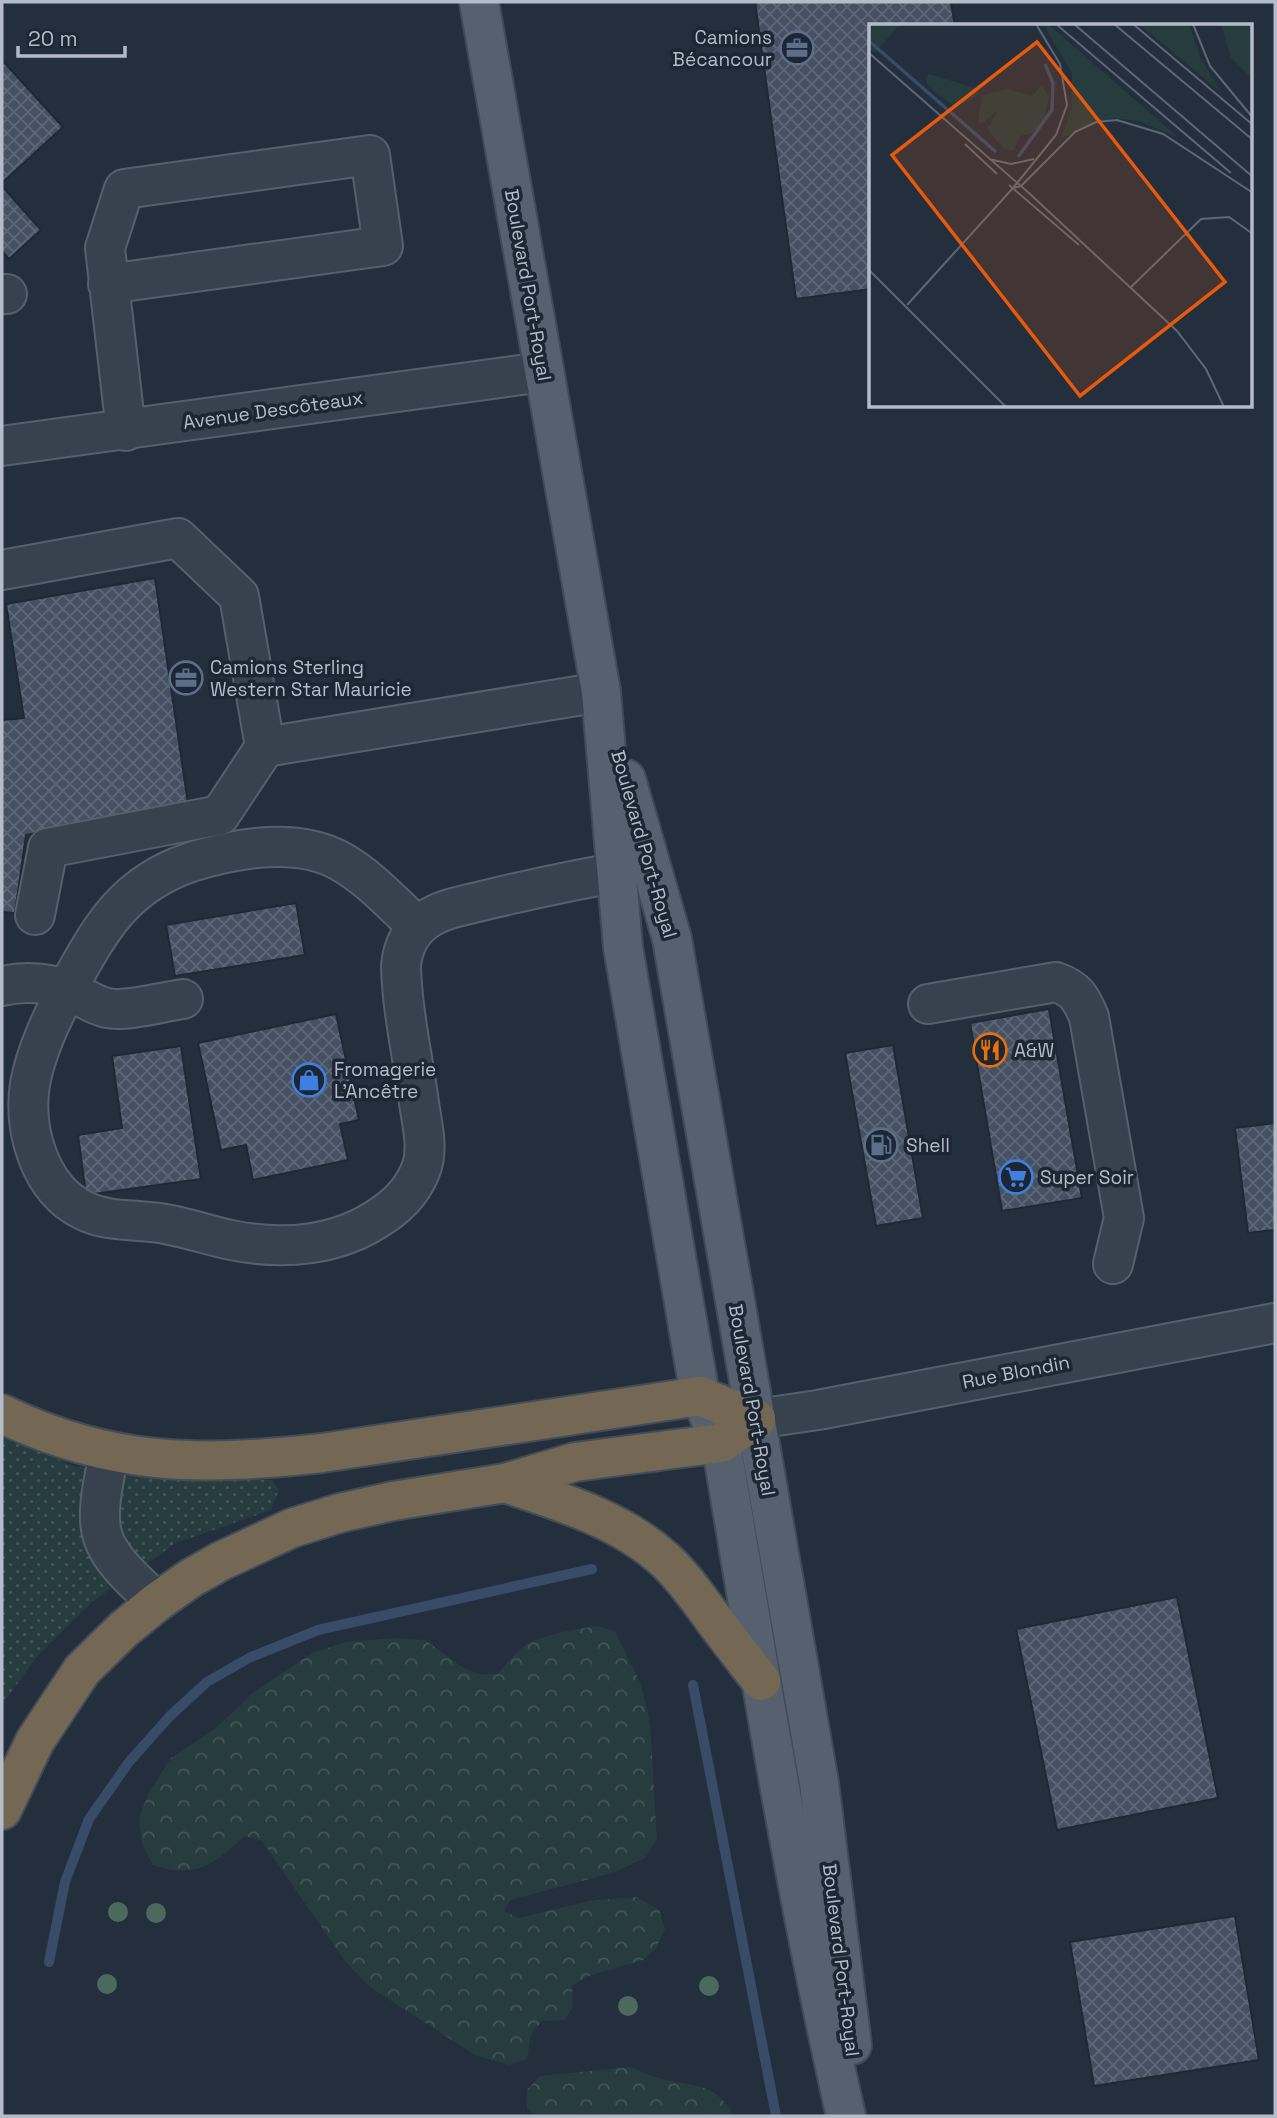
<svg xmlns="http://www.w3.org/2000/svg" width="1277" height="2118" viewBox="0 0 1277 2118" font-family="'Space Grotesk',sans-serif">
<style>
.green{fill:url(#green-dots)}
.forest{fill:url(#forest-crowns)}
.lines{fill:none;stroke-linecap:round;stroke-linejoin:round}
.stream{stroke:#394c67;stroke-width:10}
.building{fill:url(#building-cross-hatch);stroke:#1f2835;stroke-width:2}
.minor-casing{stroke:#565f6c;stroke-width:42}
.major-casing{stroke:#414a57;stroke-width:42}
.highway-casing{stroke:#434c59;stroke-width:42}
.minor{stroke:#38414e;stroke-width:38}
.major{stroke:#56606e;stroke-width:38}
.highway{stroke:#746855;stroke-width:38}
.tree{fill:#4b6a5d}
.labels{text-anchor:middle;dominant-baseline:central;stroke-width:7;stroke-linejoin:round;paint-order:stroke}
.poi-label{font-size:19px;fill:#b4bcc9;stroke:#1d2633;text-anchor:start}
.street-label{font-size:19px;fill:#b4bcc9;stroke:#1d2633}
.inset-river{fill:none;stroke:#394c67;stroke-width:3.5}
.inset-road{fill:none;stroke:#5e6776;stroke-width:2}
.view{fill:#e8590c;fill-opacity:0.15;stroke:#e8590c;stroke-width:3.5}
.inset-edge{fill:none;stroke:#b4bcc9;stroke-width:3.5}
</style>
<defs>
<pattern id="green-dots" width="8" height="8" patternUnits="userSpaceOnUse" patternTransform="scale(1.75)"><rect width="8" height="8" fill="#263c3f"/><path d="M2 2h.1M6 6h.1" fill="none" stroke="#435659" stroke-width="1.8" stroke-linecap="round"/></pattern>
<pattern id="forest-crowns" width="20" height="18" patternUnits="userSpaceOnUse" patternTransform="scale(1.75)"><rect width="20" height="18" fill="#263c3f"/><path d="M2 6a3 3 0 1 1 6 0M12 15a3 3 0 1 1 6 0" fill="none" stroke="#435659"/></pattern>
<pattern id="building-cross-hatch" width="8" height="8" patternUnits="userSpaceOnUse" patternTransform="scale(1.75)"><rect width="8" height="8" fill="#455162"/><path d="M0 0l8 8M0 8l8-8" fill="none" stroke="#5d6877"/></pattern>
</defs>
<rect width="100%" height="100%" fill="#242f3e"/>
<polygon class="green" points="2,1436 76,1467 184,1480 272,1480 279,1490 271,1510 176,1543 92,1602 38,1655 2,1705"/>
<g class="forest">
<path d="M 598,1626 L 615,1632 L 641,1684 L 650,1724 L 657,1839 L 645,1858 L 612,1873 L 510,1900 L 504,1911 L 519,1918 L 589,1901 L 637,1897 L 659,1910 L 665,1929 L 656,1948 L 643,1960 L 588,1976 L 572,1986 L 573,2006 L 565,2020 L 542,2021 L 531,2034 L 527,2059 L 509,2065 L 475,2055 L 370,1987 L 345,1961 L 262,1841 L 244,1836 C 214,1865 195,1879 153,1865 L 142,1844 L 139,1818 L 149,1792 L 171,1758 L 215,1729 L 254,1692 L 312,1653 L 346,1642 L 395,1638 L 425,1640 L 462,1667 L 479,1674 L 498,1674 C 507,1663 518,1649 531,1642 C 551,1633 576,1629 598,1626 Z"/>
<path d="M 630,2067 C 641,2071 651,2076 662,2079 C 696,2087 715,2082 734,2116 L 536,2116 L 527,2109 L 527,2090 L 540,2076 Z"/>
</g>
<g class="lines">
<g class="stream">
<polyline points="693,1685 776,2116"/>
<polyline points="49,1962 65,1882 89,1819 129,1762 170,1716 207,1682 249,1658 318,1630 592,1569"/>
</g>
</g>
<g class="building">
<polygon points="755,2 951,2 955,26 871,26 871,289 796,299"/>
<polygon points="2,60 63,127 2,183"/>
<polygon points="2,186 41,230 9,259 2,251"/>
<polygon points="155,578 188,804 26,835 15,913 2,912 2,720 24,718 6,604"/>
<polygon points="296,903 305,955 175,976 166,925"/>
<polygon points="1049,1009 1082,1198 1002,1211 970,1023"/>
<polygon points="336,1014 359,1120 340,1124 348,1160 253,1180 246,1145 221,1150 198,1043"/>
<polygon points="893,1045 923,1218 876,1226 845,1053"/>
<polygon points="181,1046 201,1179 86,1195 78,1135 122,1128 112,1056"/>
<polygon points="1275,1123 1275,1230 1248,1233 1235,1128"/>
<polygon points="1177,1597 1218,1798 1057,1830 1016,1629"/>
<polygon points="1235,1916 1259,2060 1094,2086 1070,1942"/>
</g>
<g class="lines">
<defs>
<g id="minor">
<polyline points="108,284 383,246 370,155 124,189 105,248 126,431"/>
<polyline points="2,294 7,294"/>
<polyline points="2,446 543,372"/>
<polyline points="2,570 178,538 239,596 265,747 601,692"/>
<polyline points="35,915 48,848 220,815 265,747"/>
<path d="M 417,926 C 393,904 369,877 340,861 C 297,837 236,848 191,862 C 123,885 100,929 67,989 C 52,1018 36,1051 30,1084 C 23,1129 39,1188 83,1210 C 110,1224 141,1218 170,1225 C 191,1229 211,1236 231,1240 C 284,1251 339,1246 383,1215 C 401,1203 415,1187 422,1166 C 428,1147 422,1123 419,1103 C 413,1058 402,1011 401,965 C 403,947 410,931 426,920 C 443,908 467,905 486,900 C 540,887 594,876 649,867"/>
<path d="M 2,986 C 24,981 45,982 67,990 C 80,995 93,1005 107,1008 C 127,1012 162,1002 183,999"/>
<path d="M 928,1004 L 1056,982 C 1076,989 1081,998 1089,1017 L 1124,1218 L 1113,1264"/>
<polyline points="756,1419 818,1410 1275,1323"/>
<path d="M 109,1453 C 105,1476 97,1505 101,1529 C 105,1557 137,1583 157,1602"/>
</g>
<g id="major">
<path d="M 479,2 L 601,692 L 623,947 L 700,1396 L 721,1443 C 759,1668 795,1894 846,2116"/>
<polyline points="626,779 672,939 819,1783 852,2045"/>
</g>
<g id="highway">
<path d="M 2,1414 C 112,1467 203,1466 322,1453 L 700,1396 L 756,1419"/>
<path d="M 505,1483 C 561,1502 620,1519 664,1559 C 683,1576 697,1597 712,1617 C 728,1639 745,1660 761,1681"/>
<polyline points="2,1810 35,1741 82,1670 124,1629 157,1602 191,1578 221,1561 292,1528 340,1513 393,1501 505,1483 575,1462 721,1443 756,1419"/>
</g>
</defs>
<use href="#minor" class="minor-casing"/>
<use href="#major" class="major-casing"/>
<use href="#highway" class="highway-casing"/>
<use href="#minor" class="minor"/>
<use href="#major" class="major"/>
<use href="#highway" class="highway"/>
</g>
<g class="tree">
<circle cx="118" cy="1912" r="10"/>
<circle cx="156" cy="1913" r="10"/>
<circle cx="107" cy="1984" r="10"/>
<circle cx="709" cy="1986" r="10"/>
<circle cx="628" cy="2006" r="10"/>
</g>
<defs>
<symbol id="office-ring" viewBox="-11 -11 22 22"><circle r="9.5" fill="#1d2633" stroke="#5c6f8a" stroke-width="1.5"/><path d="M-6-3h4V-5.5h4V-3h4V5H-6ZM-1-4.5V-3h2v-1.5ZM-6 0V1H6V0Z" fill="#5c6f8a"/></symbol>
<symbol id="restaurant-ring" viewBox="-11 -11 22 22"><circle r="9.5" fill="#1d2633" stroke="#e8710a" stroke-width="1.5"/><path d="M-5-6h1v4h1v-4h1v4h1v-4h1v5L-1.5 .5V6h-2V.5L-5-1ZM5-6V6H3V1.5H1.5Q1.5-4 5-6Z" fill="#e8710a"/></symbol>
<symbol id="shop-ring" viewBox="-11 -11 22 22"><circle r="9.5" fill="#1d2633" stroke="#3f7fe0" stroke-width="1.5"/><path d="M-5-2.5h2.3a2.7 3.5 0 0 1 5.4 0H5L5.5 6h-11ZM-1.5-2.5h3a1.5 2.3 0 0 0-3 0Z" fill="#3f7fe0"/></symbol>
<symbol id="fuel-ring" viewBox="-11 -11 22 22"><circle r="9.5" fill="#1d2633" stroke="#5c6f8a" stroke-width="1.5"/><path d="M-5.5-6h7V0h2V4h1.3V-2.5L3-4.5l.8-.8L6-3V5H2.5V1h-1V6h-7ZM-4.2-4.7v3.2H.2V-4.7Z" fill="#5c6f8a"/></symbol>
<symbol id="supermarket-ring" viewBox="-11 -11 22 22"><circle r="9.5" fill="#1d2633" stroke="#3f7fe0" stroke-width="1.5"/><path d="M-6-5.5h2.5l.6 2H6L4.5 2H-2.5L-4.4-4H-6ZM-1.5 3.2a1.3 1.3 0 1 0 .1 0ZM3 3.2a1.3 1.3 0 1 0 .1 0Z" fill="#3f7fe0"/></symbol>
</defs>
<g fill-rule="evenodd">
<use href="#office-ring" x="778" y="29" width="38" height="38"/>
<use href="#office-ring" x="167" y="659" width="38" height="38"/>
<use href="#restaurant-ring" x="971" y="1031" width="38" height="38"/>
<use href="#shop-ring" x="290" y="1061" width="38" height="38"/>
<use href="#fuel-ring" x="862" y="1126" width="38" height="38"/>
<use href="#supermarket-ring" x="997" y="1158" width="38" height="38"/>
</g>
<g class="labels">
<g class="poi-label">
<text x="772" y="37" text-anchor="end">Camions<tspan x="772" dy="22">Bécancour</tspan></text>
<text x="210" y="667">Camions Sterling<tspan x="210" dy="22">Western Star Mauricie</tspan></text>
<text x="1014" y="1050">A&amp;W</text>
<text x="334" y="1069">Fromagerie<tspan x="334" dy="22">L'Ancêtre</tspan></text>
<text x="906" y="1145">Shell</text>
<text x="1040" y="1177">Super Soir</text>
</g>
<g class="street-label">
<text transform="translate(528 285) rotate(80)">Boulevard Port-Royal</text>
<text transform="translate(273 410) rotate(-8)">Avenue Descôteaux</text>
<text transform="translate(644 844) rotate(74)">Boulevard Port-Royal</text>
<text transform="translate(1016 1372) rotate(-11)">Rue Blondin</text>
<text transform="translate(752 1400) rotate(80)">Boulevard Port-Royal</text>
<text transform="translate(841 1960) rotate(83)">Boulevard Port-Royal</text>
</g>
</g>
<g transform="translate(869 24)">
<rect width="383" height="383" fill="#242f3e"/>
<path d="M 0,0 L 31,0 L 6,29 L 0,24 ZM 174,0 L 179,0 L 310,114 L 270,97 L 244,94 L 192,114 L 203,84 L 203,49 ZM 270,0 L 320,0 L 332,35 L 353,69 Z" fill="#263c3f"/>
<path d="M 352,0 L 383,0 L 383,54 L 362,34 ZM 61,50 L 109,65 L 110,70 L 87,84 L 60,63 L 56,54 ZM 173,60 L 180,74 L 174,98 L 162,110 L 151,112 L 144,127 L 134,124 L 118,105 L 129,86 L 115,99 L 109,98 L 113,71 L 138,65 L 163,72 Z" fill="#263c3f"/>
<path class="inset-river" d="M 0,17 L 127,128M 149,133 L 183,86 L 184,59 L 176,40"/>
<path class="inset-road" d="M 187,0 L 362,149M 205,0 L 384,153M 245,0 L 384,116M 264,0 L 384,101M 324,0 L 341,42 L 384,94M 0,29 L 161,170 L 308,307 L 337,345 L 355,383M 96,120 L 128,150M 120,135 L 142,140 L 165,135M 140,161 L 210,221M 144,164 L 152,162 L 206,108 L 227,98 L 248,96 L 294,110 L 384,169M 144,164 L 187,111 L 198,81 L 191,40 L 167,0M 0,246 L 137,383M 261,264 L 332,195 L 360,193 L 384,210M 38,281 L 144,164"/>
<path class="view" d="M 168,18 L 356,258 L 211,372 L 23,131 Z"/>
<rect width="383" height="383" class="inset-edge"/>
</g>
<rect width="1277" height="2118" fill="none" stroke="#b4bcc9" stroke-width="7"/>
<path d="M18 46v10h107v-10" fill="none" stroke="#b4bcc9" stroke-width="3.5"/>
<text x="28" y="46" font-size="21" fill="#b4bcc9" stroke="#1d2633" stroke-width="5" paint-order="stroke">20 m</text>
</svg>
